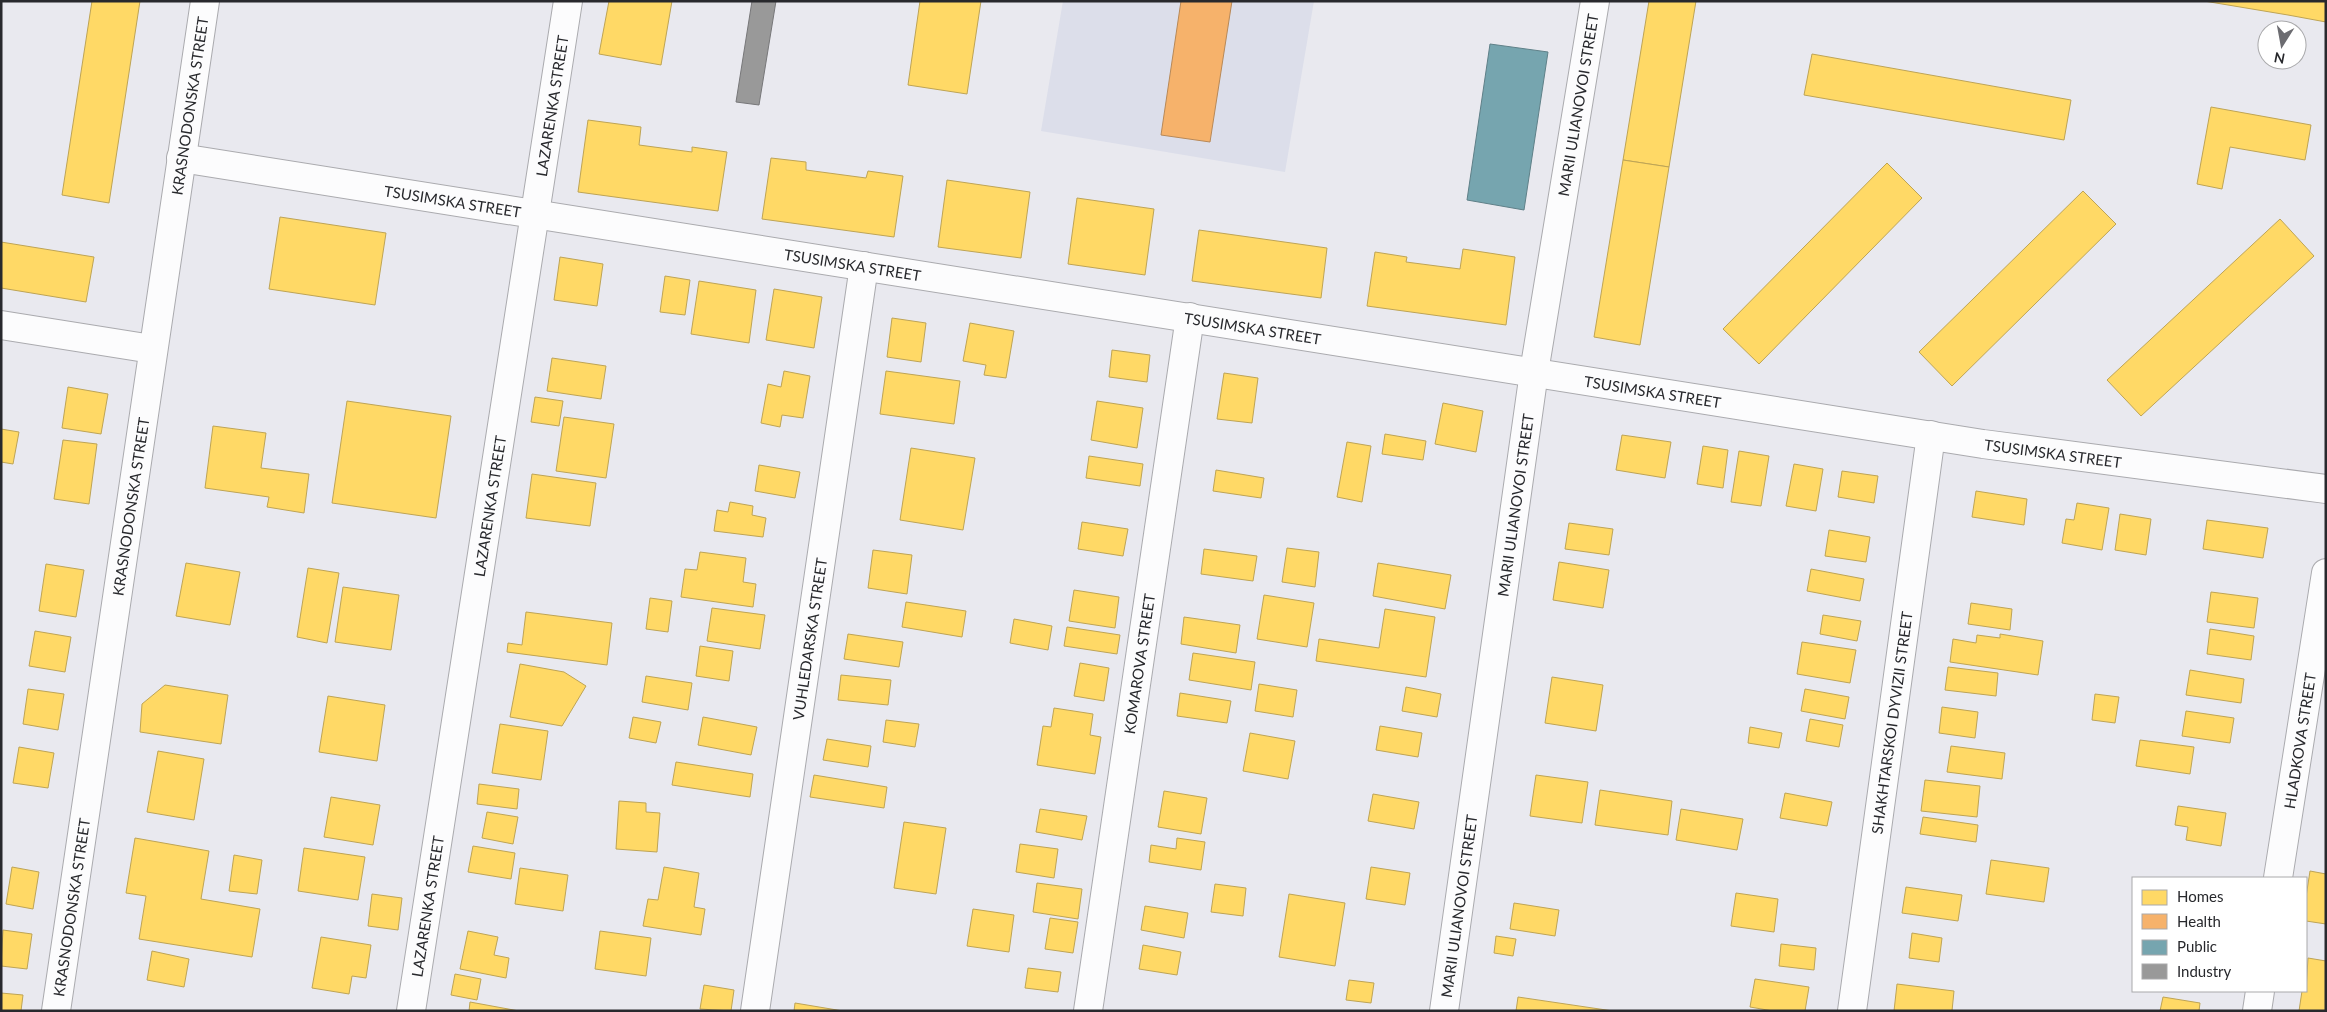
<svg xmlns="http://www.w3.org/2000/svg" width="2327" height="1012" viewBox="0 0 2327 1012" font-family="Lato,sans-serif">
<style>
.built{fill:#dcdeea}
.homes{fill:#ffd966;stroke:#bea455}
.health{fill:#f6b26b;stroke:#b88958}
.public{fill:#76a5af;stroke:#5f8088}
.industry{fill:#999;stroke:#777779}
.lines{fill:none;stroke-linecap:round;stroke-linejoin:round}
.minor-casing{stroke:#aaaaae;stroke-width:30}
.minor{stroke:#fcfcfd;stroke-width:28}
.labels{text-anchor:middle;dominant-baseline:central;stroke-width:5;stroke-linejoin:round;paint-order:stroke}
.street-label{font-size:15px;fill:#28292d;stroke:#fff}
</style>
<rect width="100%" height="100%" fill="#e9e9ef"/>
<polygon class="built" points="1063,1 1314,1 1285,172 1041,131"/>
<g class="homes">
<polygon points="92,1 140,1 109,203 62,195"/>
<polygon points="609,1 672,1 661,65 599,54"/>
<polygon points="920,1 981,1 967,94 908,85"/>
<polygon points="1649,1 1696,1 1669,167 1623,160"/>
<polygon points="2204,1 2326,1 2326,22 2288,15"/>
<polygon points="1812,54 2071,100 2064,140 1804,95"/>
<polygon points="2211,107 2311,125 2305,160 2230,147 2222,189 2197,184"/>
<polygon points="588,120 641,127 639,145 692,152 692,147 727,152 718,211 578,192"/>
<polygon points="771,158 806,162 806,170 866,178 868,171 903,176 894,237 762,219"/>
<polygon points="1623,160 1669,167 1640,345 1594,337"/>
<polygon points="1887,163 1922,198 1759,364 1723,329"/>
<polygon points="947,180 1030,192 1021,258 938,247"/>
<polygon points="2083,191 2116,224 1952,386 1919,352"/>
<polygon points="1077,198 1154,209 1145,275 1068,264"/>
<polygon points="280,217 386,233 375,305 269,289"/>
<polygon points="2280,219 2314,256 2141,416 2107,380"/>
<polygon points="1199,230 1327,248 1321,298 1192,281"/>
<polygon points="1,242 94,257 86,302 1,288"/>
<polygon points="1463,249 1515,257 1506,325 1367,306 1375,252 1407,257 1406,262 1460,269"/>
<polygon points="560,257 603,264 597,306 554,300"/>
<polygon points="665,276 690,280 685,315 660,312"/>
<polygon points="699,281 756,290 749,343 691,334"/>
<polygon points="774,289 822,297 814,348 766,340"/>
<polygon points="892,318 926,323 921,362 887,357"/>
<polygon points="970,323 1014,331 1006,378 984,375 986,365 963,361"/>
<polygon points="1112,350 1150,355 1147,382 1109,377"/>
<polygon points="552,358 606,366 601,399 547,391"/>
<polygon points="784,371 810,376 803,418 782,415 780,427 761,423 768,384 781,387"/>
<polygon points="886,371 960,381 954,424 880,414"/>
<polygon points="1224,373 1258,378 1252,423 1217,419"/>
<polygon points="68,387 108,394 101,434 62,428"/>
<polygon points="535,397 563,401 559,426 531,422"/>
<polygon points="347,401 451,416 436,518 332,503"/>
<polygon points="1097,401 1143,408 1137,448 1091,440"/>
<polygon points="1443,403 1483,411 1476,452 1435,444"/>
<polygon points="564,417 614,424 606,478 556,471"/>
<polygon points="213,426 266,433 261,468 309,474 304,513 267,507 269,497 205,488"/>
<polygon points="1,429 19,432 13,464 1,462"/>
<polygon points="1385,434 1426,441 1423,460 1382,454"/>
<polygon points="1622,435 1671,442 1665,478 1616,470"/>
<polygon points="63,440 97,444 89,504 54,499"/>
<polygon points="1347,442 1371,446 1362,502 1337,497"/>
<polygon points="1703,446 1728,450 1723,488 1697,484"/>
<polygon points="911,448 975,458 963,530 900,520"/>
<polygon points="1739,451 1769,456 1761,506 1731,502"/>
<polygon points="1089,456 1143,464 1140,486 1086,478"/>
<polygon points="1794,464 1823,469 1816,511 1786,506"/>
<polygon points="759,465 800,472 795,498 755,491"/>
<polygon points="1216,470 1264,478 1261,498 1213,491"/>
<polygon points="1842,471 1878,476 1874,503 1838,497"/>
<polygon points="532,474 596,483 590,526 526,518"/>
<polygon points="1976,491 2027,499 2024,525 1972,517"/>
<polygon points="730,502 753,506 752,515 766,518 763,537 714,531 717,510 728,512"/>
<polygon points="2077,503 2109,508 2102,550 2062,543 2066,519 2074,520"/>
<polygon points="2120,514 2151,519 2146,555 2115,550"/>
<polygon points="2207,520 2268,528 2263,558 2203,549"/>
<polygon points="1082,522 1128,529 1123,556 1078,549"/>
<polygon points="1569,523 1613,529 1609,555 1565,549"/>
<polygon points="1829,530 1870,537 1866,562 1825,556"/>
<polygon points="1287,548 1319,552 1315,587 1282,582"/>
<polygon points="1204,549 1257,556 1253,581 1201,574"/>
<polygon points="873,550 912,555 907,594 868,588"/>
<polygon points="700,552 746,558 743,582 756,584 753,607 681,597 685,569 697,570"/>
<polygon points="1559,562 1609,570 1603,608 1553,600"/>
<polygon points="186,563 240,572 230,625 176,616"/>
<polygon points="1378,563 1451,575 1445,609 1373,596"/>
<polygon points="46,564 84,570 76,617 39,611"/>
<polygon points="308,568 339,573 327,643 297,637"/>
<polygon points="1811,569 1864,579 1860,601 1807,591"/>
<polygon points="343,587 399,595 391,650 335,642"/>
<polygon points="1074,590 1119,597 1115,628 1069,621"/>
<polygon points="2211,592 2258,598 2254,628 2207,622"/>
<polygon points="1264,595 1314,603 1307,647 1257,639"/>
<polygon points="650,598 672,601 668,632 646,629"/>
<polygon points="906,602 966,611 962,637 902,627"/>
<polygon points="1971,603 2012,609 2010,630 1968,624"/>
<polygon points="712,608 765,615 760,649 707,641"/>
<polygon points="1385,609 1435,617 1426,677 1316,661 1319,639 1379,648"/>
<polygon points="526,612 612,623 607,665 507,652 508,643 522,645"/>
<polygon points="1823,615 1861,621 1857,641 1820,634"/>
<polygon points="1184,617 1240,625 1236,653 1181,644"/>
<polygon points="1014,619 1052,626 1048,650 1010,643"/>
<polygon points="1067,627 1120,635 1117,654 1064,646"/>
<polygon points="2210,629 2254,636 2251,660 2207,654"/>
<polygon points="35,631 71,637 65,672 29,666"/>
<polygon points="848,634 903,642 899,667 844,659"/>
<polygon points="2000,634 2043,641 2038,675 1950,662 1953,639 1976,643 1977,635 2000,638"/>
<polygon points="1802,642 1856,650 1850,683 1797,674"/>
<polygon points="700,646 733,651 729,681 696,676"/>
<polygon points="1193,653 1255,662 1251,690 1189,680"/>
<polygon points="1080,663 1109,668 1104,701 1074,696"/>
<polygon points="520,664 564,672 586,686 562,726 510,717"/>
<polygon points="1948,667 1998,673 1996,696 1945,690"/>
<polygon points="2190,670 2244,679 2241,703 2186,695"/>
<polygon points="841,675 891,680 888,705 838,700"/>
<polygon points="646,676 692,683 688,710 642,702"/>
<polygon points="1552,677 1603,685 1596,731 1545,723"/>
<polygon points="1259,684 1297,690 1293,717 1255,711"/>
<polygon points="165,685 228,695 221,744 140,732 142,704"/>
<polygon points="1406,687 1441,694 1437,717 1402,711"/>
<polygon points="28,689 64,694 58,730 23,724"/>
<polygon points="1805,689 1849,697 1845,719 1801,711"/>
<polygon points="1180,693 1231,701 1227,723 1177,716"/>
<polygon points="2095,694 2119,697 2115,723 2092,720"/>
<polygon points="328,696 385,705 377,761 319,752"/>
<polygon points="1942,707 1978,712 1975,738 1939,733"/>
<polygon points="1054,708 1093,714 1090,735 1101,737 1095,774 1037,765 1043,726 1051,727"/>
<polygon points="2186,711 2234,718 2230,743 2182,736"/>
<polygon points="633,717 661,722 656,743 629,738"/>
<polygon points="703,717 757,727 751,755 698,745"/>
<polygon points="1810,719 1843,725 1839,747 1806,741"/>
<polygon points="886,720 919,724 915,747 883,742"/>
<polygon points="500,724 548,731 541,780 492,773"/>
<polygon points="1380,726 1422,733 1418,757 1376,750"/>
<polygon points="1750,727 1782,733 1779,748 1748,743"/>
<polygon points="1250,733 1295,741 1288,779 1243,771"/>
<polygon points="827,739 871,746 868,767 823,760"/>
<polygon points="2140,740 2194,747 2190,774 2136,766"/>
<polygon points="1951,746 2005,753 2002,779 1947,772"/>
<polygon points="19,747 54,753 48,788 13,783"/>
<polygon points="158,751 204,759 194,820 147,812"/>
<polygon points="676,762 753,774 750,797 672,785"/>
<polygon points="814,775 887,787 884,808 810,797"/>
<polygon points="1536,775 1588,782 1582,823 1530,816"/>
<polygon points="1925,780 1980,786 1977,817 1921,811"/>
<polygon points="479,784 519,789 517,809 477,804"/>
<polygon points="1600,790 1672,801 1668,835 1595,825"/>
<polygon points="1164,791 1207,798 1201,834 1158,827"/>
<polygon points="1785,793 1832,802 1827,826 1780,818"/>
<polygon points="1373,794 1419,802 1414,829 1368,821"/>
<polygon points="331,797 380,805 373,845 324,837"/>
<polygon points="619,801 646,803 646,812 660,813 657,852 616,849"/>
<polygon points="2178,806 2226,813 2221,846 2186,840 2188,827 2175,825"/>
<polygon points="1040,809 1087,816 1082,840 1036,832"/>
<polygon points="1681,809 1743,819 1737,850 1676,840"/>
<polygon points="487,812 518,817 513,844 482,838"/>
<polygon points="1923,817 1978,825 1976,842 1920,834"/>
<polygon points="904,822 946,828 936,894 894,888"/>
<polygon points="135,838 209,851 201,899 260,909 252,957 139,939 146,896 126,893"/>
<polygon points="1177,838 1205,842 1201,870 1149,862 1151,845 1176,849"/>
<polygon points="1020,844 1058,849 1054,878 1016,872"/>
<polygon points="473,846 515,853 511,879 468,872"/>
<polygon points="304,848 365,857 358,900 298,891"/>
<polygon points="234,855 262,860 257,894 229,891"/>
<polygon points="1991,860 2049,868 2044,902 1986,894"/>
<polygon points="12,867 39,872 33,909 6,904"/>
<polygon points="664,867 699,873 694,907 705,909 701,935 643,926 648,899 658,900"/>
<polygon points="1371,867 1410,873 1405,905 1366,899"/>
<polygon points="520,868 568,875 563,911 515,904"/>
<polygon points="2310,871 2326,874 2326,924 2306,921 2306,897"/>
<polygon points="1037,883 1082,889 1078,919 1033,912"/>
<polygon points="1215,884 1246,888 1243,916 1211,912"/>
<polygon points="1906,887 1962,895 1958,921 1902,913"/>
<polygon points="1736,893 1778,899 1774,932 1731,926"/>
<polygon points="372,894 402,898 398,930 368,926"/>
<polygon points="1289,894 1345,903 1335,966 1279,957"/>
<polygon points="1514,903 1559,910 1555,936 1510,929"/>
<polygon points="1145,906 1188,913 1184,938 1141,930"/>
<polygon points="973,909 1014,915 1009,952 967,946"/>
<polygon points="1050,918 1078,922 1073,953 1045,949"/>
<polygon points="3,930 32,934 27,969 1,966"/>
<polygon points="468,931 498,937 494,955 509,958 506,978 460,969"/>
<polygon points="600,931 651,938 646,976 595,969"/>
<polygon points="1912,933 1942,938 1939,962 1909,958"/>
<polygon points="1496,936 1516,939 1513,956 1494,953"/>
<polygon points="321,937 371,945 366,978 352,976 349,994 312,988"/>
<polygon points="1781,944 1816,948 1814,970 1779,966"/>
<polygon points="1143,945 1181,952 1177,975 1139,969"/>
<polygon points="152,951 189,959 184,987 147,980"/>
<polygon points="2308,958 2326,961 2326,1011 2299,1011 2302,991 2306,991"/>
<polygon points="1028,968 1061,972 1058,992 1025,988"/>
<polygon points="455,974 481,979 477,1000 451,995"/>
<polygon points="1755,979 1809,987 1805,1011 1773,1011 1750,1007"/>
<polygon points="1349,980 1374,983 1371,1003 1346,1000"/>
<polygon points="1897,984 1954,991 1952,1011 1894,1011"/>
<polygon points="704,985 734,990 731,1011 700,1009"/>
<polygon points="1,993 23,995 21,1011 1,1011"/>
<polygon points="1518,997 1613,1011 1516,1011"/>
<polygon points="2163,997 2200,1003 2199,1011 2160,1011"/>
<polygon points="470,1002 519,1011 469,1011"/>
<polygon points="795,1003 843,1011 794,1011"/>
</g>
<polygon class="health" points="1181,1 1232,1 1210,142 1161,135"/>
<polygon class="public" points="1490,44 1548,52 1524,210 1467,200"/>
<polygon class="industry" points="752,1 776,1 759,105 736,102"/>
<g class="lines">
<defs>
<g id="minor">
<path id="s1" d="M 181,158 L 1983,444 L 2326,489"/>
<polyline points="1,325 152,349"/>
<path id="s2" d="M 2278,878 L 2326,573"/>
<path id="s3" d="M 56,1011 L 205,1"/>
<path id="s4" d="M 411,1011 L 568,1"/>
<path id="s5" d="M 755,1011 L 864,266"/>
<path id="s6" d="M 1088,1011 L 1190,317"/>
<path id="s7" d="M 1444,1011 L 1534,372 L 1595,1"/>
<path id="s8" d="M 1852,1011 L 1931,435"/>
<polyline points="2257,1011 2260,991"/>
</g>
</defs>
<use href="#minor" class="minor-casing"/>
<use href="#minor" class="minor"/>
</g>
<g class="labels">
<g class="street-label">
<text stroke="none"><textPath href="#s3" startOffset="915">KRASNODONSKA STREET</textPath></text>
<text stroke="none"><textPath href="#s7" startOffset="916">MARII ULIANOVOI STREET</textPath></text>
<text stroke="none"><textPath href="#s4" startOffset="916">LAZARENKA STREET</textPath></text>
<text stroke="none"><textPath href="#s1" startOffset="275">TSUSIMSKA STREET</textPath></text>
<text stroke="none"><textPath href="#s1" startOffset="680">TSUSIMSKA STREET</textPath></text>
<text stroke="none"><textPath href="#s1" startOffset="1085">TSUSIMSKA STREET</textPath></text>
<text stroke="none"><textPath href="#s1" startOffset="1490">TSUSIMSKA STREET</textPath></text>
<text stroke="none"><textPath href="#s1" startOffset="1895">TSUSIMSKA STREET</textPath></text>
<text stroke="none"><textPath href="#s7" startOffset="511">MARII ULIANOVOI STREET</textPath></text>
<text stroke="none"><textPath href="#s3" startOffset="510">KRASNODONSKA STREET</textPath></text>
<text stroke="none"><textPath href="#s4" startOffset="511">LAZARENKA STREET</textPath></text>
<text stroke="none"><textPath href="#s5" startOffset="376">VUHLEDARSKA STREET</textPath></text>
<text stroke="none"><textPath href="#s6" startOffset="351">KOMAROVA STREET</textPath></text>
<text stroke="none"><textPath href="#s8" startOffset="291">SHAKHTARSKOI DYVIZII STREET</textPath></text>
<text stroke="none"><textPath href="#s2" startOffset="139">HLADKOVA STREET</textPath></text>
<text stroke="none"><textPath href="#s4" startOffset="106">LAZARENKA STREET</textPath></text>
<text stroke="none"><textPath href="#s7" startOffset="106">MARII ULIANOVOI STREET</textPath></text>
<text stroke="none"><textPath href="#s3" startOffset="105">KRASNODONSKA STREET</textPath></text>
</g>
</g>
<rect width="2327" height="1012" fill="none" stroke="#28292d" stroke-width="5"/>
<rect x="2132" y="877" width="175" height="115" fill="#ffffff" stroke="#a9a9ab"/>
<rect x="2142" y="890" width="25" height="15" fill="#ffd966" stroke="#a9a9ab"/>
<text x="2177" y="902" font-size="15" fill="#28292d">Homes</text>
<rect x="2142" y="914" width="25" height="15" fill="#f6b26b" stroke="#a9a9ab"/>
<text x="2177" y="927" font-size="15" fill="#28292d">Health</text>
<rect x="2142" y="940" width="25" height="15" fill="#76a5af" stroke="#a9a9ab"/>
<text x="2177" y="952" font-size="15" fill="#28292d">Public</text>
<rect x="2142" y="964" width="25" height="15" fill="#999999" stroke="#a9a9ab"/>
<text x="2177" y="977" font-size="15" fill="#28292d">Industry</text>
<g transform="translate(2282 45) rotate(191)"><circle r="24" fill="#ffffff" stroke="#a9a9ab"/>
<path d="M0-4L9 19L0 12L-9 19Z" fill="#6c6c71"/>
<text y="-8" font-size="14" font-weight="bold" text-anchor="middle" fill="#28292d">N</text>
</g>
</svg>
